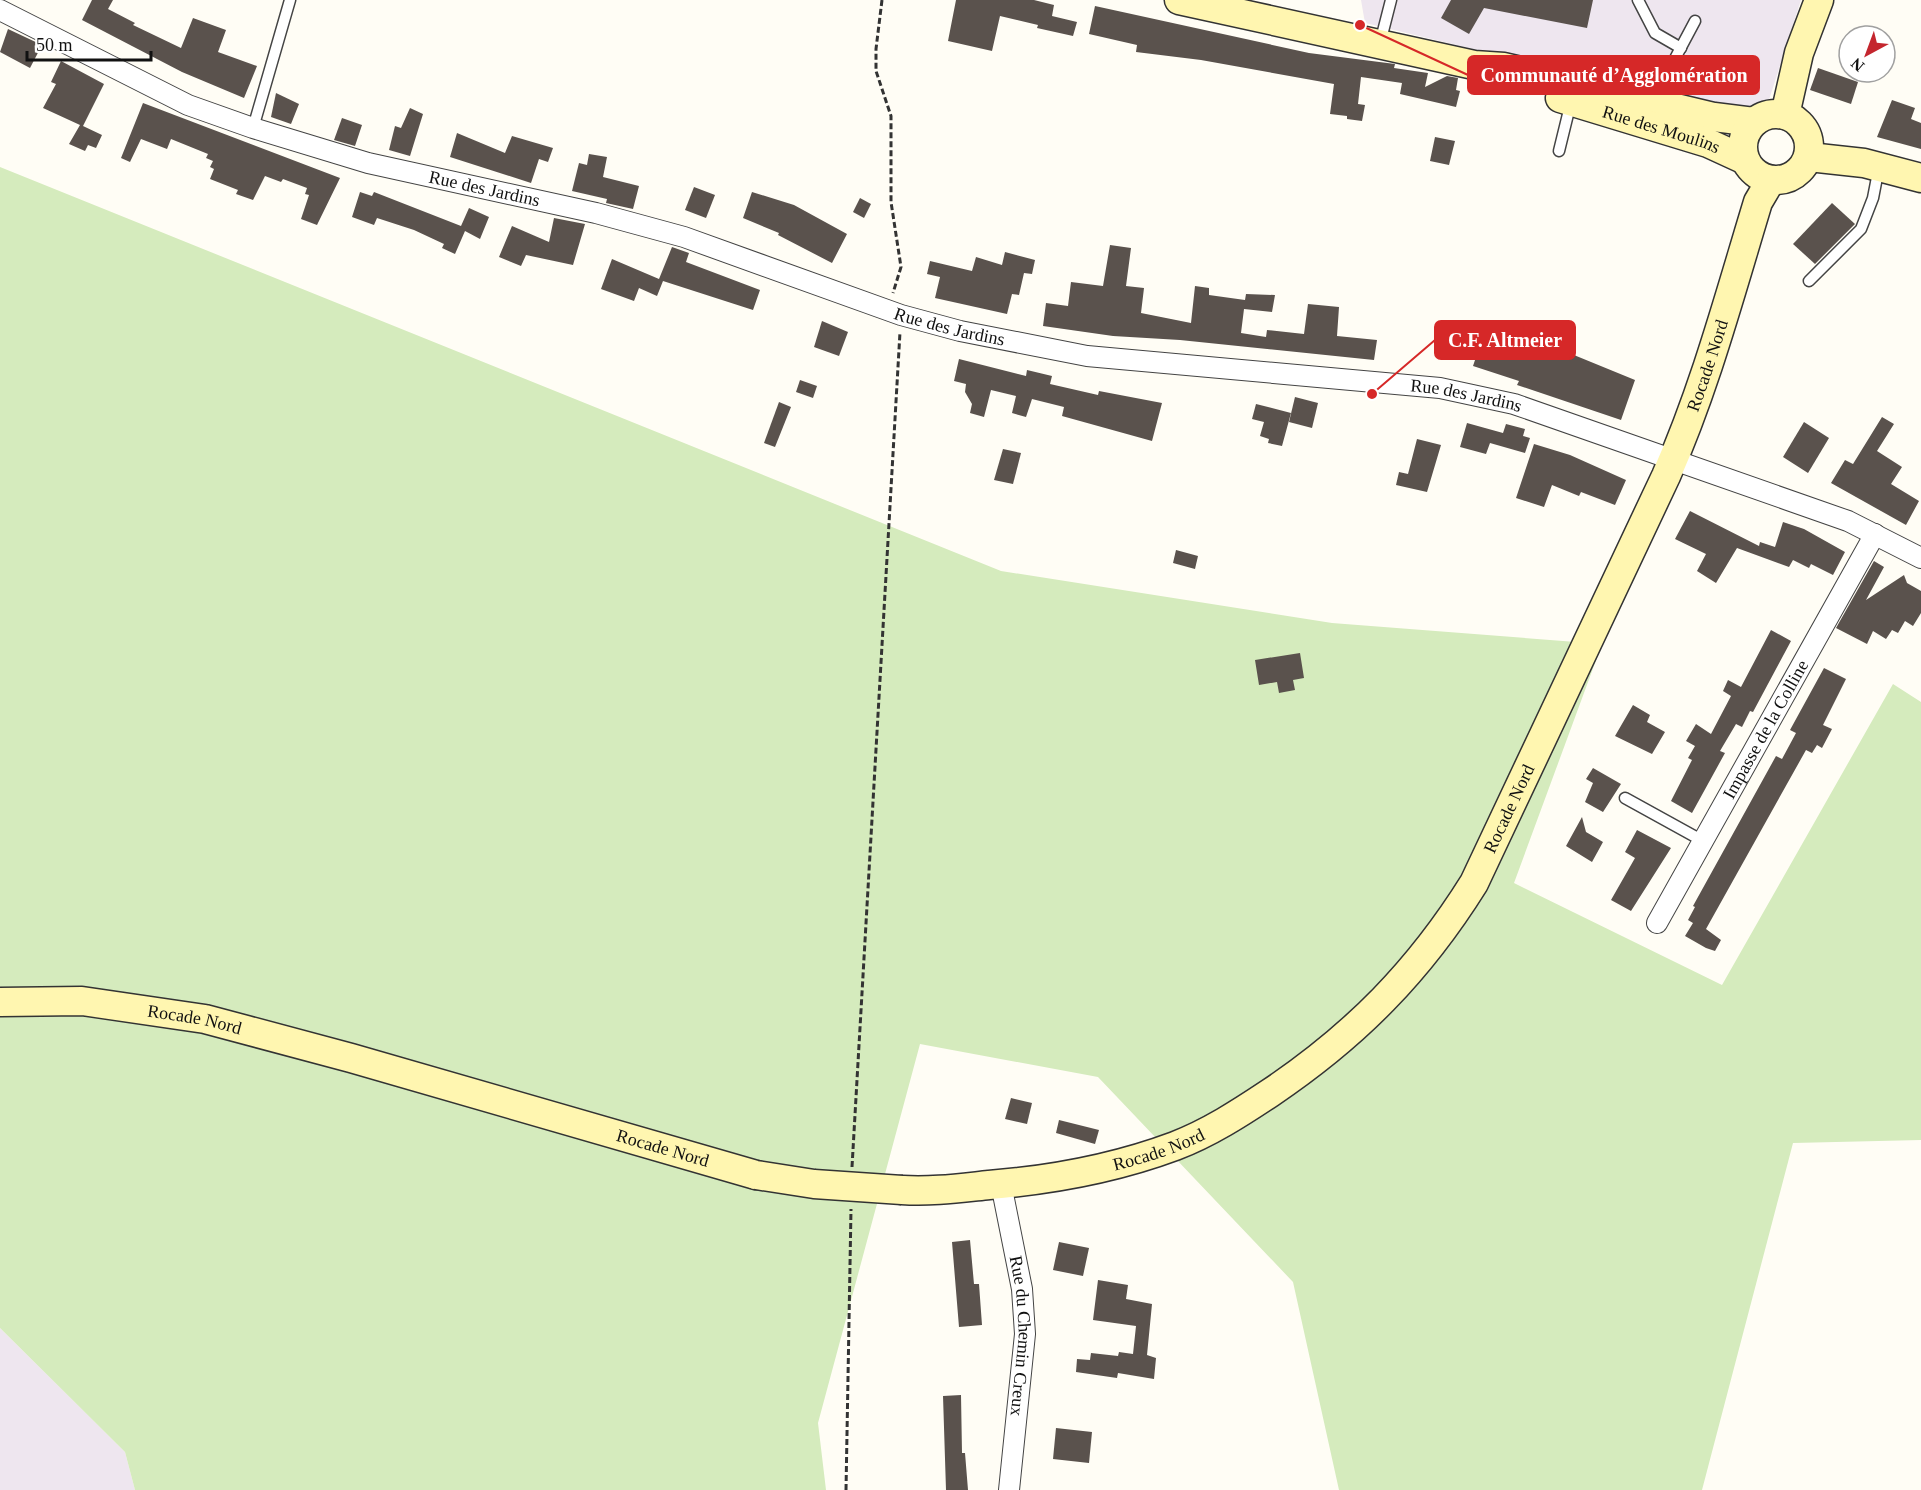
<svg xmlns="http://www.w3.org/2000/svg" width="1921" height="1490" viewBox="0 0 1921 1490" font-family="'Times New Roman',serif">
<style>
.industrial{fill:#eee6ef}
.green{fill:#d5ebbd}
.building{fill:#5a524d}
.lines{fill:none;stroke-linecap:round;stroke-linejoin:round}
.lane-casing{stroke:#444;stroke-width:13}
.street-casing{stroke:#444;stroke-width:22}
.secondary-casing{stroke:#333;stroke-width:31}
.path{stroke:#333;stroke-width:3;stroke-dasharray:6 3;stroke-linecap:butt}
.lane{stroke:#fff;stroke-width:10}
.street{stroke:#fff;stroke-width:20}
.secondary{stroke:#fff6b0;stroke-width:28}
.secondary-bridge-casing{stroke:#333;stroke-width:31;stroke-linecap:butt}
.secondary-bridge{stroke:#fff6b0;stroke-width:28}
.labels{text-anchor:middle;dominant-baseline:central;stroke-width:6;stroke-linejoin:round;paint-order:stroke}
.street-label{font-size:18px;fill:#111;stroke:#fff}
.leader{fill:none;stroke:#d62828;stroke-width:2}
.callout-dot{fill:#d62828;stroke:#fff;stroke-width:2}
.callout{fill:#d62828;stroke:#d62828;stroke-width:2}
.callout-label{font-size:20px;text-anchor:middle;font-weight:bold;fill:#fff}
</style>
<rect width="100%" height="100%" fill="#fffdf5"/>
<g class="industrial">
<polygon points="1361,0 1801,0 1768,103 1742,114 1365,23"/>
<polygon points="0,1328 125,1452 135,1490 0,1490"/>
</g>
<polygon class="green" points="0,167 1001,571 1332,623 1602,644 1514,883 1722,985 1893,684 1921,702 1921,1140 1793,1143 1702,1490 1339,1490 1293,1282 1098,1077 920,1044 818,1423 826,1490 135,1490 125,1452 0,1328"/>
<g class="building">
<polygon points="92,0 113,0 108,9 135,23 133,25 181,48 193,18 226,30 218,52 257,66 244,98 182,72 82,20"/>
<polygon points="956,0 1034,0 1054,5 1052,16 1077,22 1073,36 1037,28 1038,25 1000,16 992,51 948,41"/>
<polygon points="1451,0 1593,0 1587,28 1484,8 1469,34 1441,18"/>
<polygon points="1095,6 1309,53 1395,64 1394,68 1428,73 1425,87 1447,76 1458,78 1456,90 1460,91 1456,107 1400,94 1402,83 1361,77 1358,104 1365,105 1362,121 1347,119 1347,116 1330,114 1334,84 1201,60 1136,52 1137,45 1089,34"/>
<polygon points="8,29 42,45 30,68 0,52"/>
<polygon points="61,61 104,84 83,126 102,135 96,148 88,145 85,151 69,144 80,125 43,108 56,84 51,82"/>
<polygon points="1818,68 1858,82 1851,104 1810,90"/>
<polygon points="276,93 299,104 291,124 271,117"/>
<polygon points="1892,100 1915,108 1911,119 1921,123 1921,149 1877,137"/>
<polygon points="143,103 340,178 317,225 301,219 309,195 305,194 307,188 283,179 281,182 265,176 253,200 236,194 238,190 210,179 214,169 210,167 213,161 206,158 208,154 171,139 167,149 141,139 130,162 121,158"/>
<polygon points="410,108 423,114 410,156 389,150 395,126 401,128"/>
<polygon points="342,118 362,125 355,146 334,140"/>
<polygon points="457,133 505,153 512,136 553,148 548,162 539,159 531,183 450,157"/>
<polygon points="1435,137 1455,141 1449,165 1430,161"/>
<polygon points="589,154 607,157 603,177 639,186 633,209 606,203 607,199 572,191 579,163 587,165"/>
<polygon points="694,187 715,195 706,218 685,210"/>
<polygon points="360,192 372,196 374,192 461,226 469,208 489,217 480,239 465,231 455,254 442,248 444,244 414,230 377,218 374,225 352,217"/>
<polygon points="752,192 794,205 847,234 832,263 778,235 779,233 743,218"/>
<polygon points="860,198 871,204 864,218 853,212"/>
<polygon points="1832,203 1855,224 1815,264 1793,244"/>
<polygon points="554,218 585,224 573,265 526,255 521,266 499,257 512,226 549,242"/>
<polygon points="1110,245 1131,248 1126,286 1144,288 1141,313 1191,323 1195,286 1209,288 1209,295 1245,300 1246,294 1275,295 1272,312 1244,309 1241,333 1266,337 1267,330 1304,334 1308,304 1339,307 1337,336 1377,340 1374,360 1180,340 1113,336 1043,326 1046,303 1068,306 1071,282 1103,286"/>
<polygon points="672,247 689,253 686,262 760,290 753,310 663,281 657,296 639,288 634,301 601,289 612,259 659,279"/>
<polygon points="1005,252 1035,260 1032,274 1024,273 1019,295 1012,294 1007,314 935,298 940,277 927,274 930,261 972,271 976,257 1002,265"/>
<polygon points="822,321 848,332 839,356 814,347"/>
<polygon points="1487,324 1547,344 1635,380 1621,420 1517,385 1519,381 1473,366"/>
<polygon points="959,359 1026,376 1027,370 1052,376 1050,384 1098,395 1099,391 1162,403 1152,441 1062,416 1064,407 1032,399 1026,417 1012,413 1016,396 991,390 984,417 970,413 972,404 965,392 966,384 954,381"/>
<polygon points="800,380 817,386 813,398 796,392"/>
<polygon points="1295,397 1318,403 1312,428 1289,422"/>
<polygon points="779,402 791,407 775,447 764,443"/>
<polygon points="1256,404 1291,413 1282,446 1268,443 1269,439 1260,436 1264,422 1252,419"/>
<polygon points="1882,417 1894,424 1877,451 1902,467 1891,484 1919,501 1906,525 1831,483 1845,460 1853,464"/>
<polygon points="1804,422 1829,438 1808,473 1783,457"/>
<polygon points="1467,423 1503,433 1506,424 1525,429 1523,436 1530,438 1525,453 1490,443 1486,454 1460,447"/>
<polygon points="1417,439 1441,445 1427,492 1396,485 1399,472 1408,474"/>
<polygon points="1534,444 1570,455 1626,480 1615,505 1581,492 1579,496 1552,485 1544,507 1516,498"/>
<polygon points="1003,449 1021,453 1013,484 994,480"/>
<polygon points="1690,511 1759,546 1760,542 1775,547 1783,522 1804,529 1845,552 1833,575 1811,564 1809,568 1793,560 1789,567 1737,548 1716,583 1697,571 1706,554 1675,539"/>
<polygon points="1176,550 1198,556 1195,569 1173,563"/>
<polygon points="1874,561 1884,567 1866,600 1904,575 1907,583 1921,591 1921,613 1913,626 1905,621 1898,633 1892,630 1886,639 1873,631 1867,644 1836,628"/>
<polygon points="1771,630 1791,641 1753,712 1750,711 1742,727 1736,724 1720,751 1725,753 1692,813 1671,801 1692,760 1688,758 1695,746 1686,741 1696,724 1711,734 1731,696 1723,691 1728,680 1741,687"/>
<polygon points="1300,653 1304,678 1293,680 1295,690 1279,693 1277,682 1259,685 1255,660"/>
<polygon points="1824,668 1846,679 1823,725 1832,729 1822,748 1817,745 1812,753 1806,750 1706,929 1721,940 1715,951 1706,948 1685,936 1693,923 1688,920 1695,907 1693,906 1776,756 1782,759 1796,733 1790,730"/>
<polygon points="1633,705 1650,715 1647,722 1665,732 1652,754 1615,736"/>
<polygon points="1593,768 1621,784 1603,812 1585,802 1593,783 1586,779"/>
<polygon points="1582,817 1586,832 1603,842 1592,862 1566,846"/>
<polygon points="1637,830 1671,848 1631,911 1611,900 1635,858 1625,852"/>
<polygon points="1011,1098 1032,1103 1027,1124 1005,1119"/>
<polygon points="1059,1120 1099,1130 1095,1144 1056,1133"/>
<polygon points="970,1240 974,1284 979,1284 982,1325 959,1327 952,1242"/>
<polygon points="1059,1242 1089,1248 1083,1276 1053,1270"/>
<polygon points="1098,1280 1128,1285 1126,1299 1152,1304 1147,1355 1156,1358 1154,1379 1118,1373 1117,1378 1076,1372 1077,1359 1090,1360 1091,1353 1118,1356 1119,1352 1133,1354 1136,1326 1093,1320"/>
<polygon points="961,1395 962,1453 965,1453 968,1490 946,1490 943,1396"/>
<polygon points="1056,1428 1092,1432 1089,1463 1053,1459"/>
</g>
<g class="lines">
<defs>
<g id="lane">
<polyline points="1638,0 1655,33 1681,48"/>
<polyline points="1380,43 1391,0"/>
<polyline points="1661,102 1662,83 1695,21"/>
<polyline points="253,128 290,0"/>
<polyline points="1559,151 1571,102"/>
<polyline points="1809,281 1861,229 1873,198 1879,167"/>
<polyline points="1625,798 1703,841"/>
</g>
<g id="street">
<path id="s1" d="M 0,10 L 188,105 L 253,128 L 368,163 L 596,213 L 684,237 L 901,315 L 960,331 L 1087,356 L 1440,388 L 1514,404 L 1848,521 L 1921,558"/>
<path id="s2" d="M 1657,923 L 1875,534"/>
<path id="s3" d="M 1001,1184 L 1022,1289 L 1025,1334 L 1009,1490"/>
</g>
<g id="secondary">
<polyline points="1179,0 1474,65 1504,67 1714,117 1754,122"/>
<path id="s4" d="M 1560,98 L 1708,143 L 1745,160"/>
<circle cx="1776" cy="147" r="33"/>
<polyline points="1785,115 1799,53 1819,0"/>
<polyline points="1809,157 1864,163 1921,178"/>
<path id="s5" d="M 0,1002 L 82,1001 L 205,1019 L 351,1058 L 756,1175"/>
<path id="s6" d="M 902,1190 C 931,1192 960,1188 989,1185 C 1051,1180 1116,1168 1175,1146 C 1209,1133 1240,1113 1270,1093 C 1356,1035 1419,971 1474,883 L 1666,476 C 1705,388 1730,294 1758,202 L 1771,180"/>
</g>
</defs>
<use href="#lane" class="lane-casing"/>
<use href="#street" class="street-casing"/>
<use href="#secondary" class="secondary-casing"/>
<g class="path">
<polyline points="882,0 876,49 876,71 891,116 891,202 901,267 893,293"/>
<polyline points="852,1167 900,332"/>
<polyline points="846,1490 851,1209"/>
</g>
<use href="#lane" class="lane"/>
<use href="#street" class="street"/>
<use href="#secondary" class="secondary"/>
<defs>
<polyline id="secondary-bridge" points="756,1175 814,1184 902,1190"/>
</defs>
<use href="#secondary-bridge" class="secondary-bridge-casing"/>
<use href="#secondary-bridge" class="secondary-bridge"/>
</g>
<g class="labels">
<g class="street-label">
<text stroke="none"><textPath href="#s4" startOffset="106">Rue des Moulins</textPath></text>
<text stroke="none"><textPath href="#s1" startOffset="519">Rue des Jardins</textPath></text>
<text stroke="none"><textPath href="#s1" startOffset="1005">Rue des Jardins</textPath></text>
<text stroke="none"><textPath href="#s6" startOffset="1250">Rocade Nord</textPath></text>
<text stroke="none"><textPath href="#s1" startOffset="1527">Rue des Jardins</textPath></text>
<text stroke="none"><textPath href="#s2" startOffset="222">Impasse de la Colline</textPath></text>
<text stroke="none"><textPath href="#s6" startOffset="764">Rocade Nord</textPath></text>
<text stroke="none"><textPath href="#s5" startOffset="196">Rocade Nord</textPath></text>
<text stroke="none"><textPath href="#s6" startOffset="261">Rocade Nord</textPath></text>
<text stroke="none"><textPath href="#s5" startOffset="682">Rocade Nord</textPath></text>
<text stroke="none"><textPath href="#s3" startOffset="154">Rue du Chemin Creux</textPath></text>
</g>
</g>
<path class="leader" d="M1360 25L1468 75M1372 394L1435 340"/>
<g class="callout-dot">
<circle cx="1360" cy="25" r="6"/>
<circle cx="1372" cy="394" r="6"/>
</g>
<g class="callout">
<rect x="1468" y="56" width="291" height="38" rx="6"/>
<rect x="1435" y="321" width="140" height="38" rx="6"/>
</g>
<g class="callout-label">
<text x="1614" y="82">Communauté d’Agglomération</text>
<text x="1505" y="347">C.F. Altmeier</text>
</g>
<g transform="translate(1867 54) rotate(221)"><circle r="28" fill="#ffffff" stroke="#a0a0a0" stroke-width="1.5"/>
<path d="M0-4.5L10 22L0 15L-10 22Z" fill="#c4262e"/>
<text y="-9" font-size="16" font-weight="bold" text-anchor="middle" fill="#111111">N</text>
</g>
<path d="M27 51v9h124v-9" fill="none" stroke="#111111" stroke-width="3"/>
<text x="36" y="51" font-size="18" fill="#111111" stroke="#ffffff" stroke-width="4.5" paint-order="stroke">50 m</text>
</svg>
